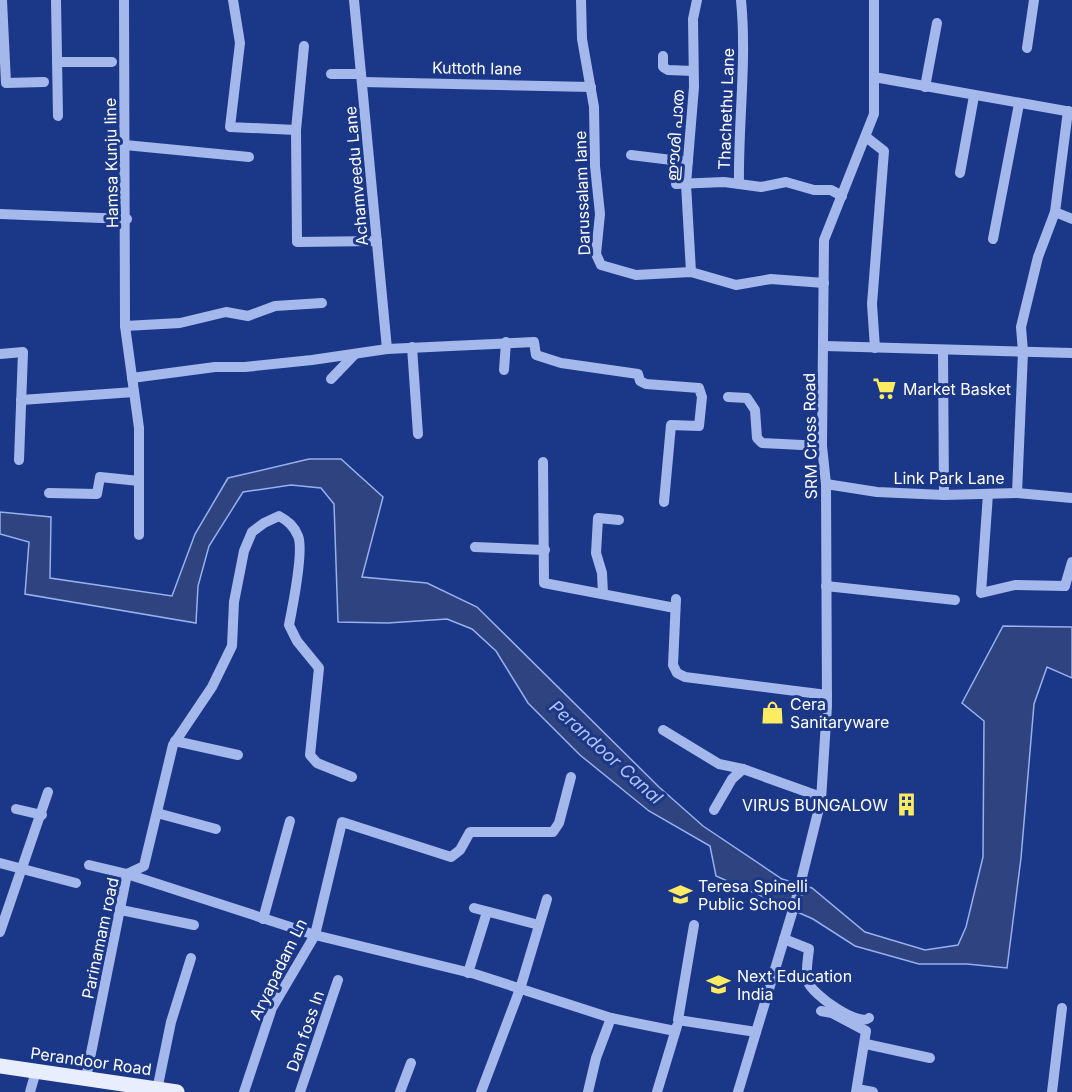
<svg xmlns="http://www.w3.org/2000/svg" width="1072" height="1092" viewBox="0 0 1072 1092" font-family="Inter,'Noto Sans Malayalam',sans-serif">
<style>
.water{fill:#2e437f;stroke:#97b0ee;stroke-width:1.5}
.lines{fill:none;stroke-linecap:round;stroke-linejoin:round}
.minor{stroke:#a4b8ec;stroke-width:10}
.major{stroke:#e9eeff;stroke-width:15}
.labels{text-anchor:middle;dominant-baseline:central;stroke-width:6;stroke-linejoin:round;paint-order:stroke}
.street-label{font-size:16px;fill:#fff;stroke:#1b3788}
.poi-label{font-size:16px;fill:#fff;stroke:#1b3788;text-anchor:start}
.water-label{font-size:18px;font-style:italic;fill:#b0c2f3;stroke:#1b3788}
</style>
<rect width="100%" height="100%" fill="#1b3788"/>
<polygon class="water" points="309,459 341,459 383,497 362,577 427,583 477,607 659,787 703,826 782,879 812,888 865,932 925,950 958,945 966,927 983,857 984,721 962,703 1003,626 1072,627 1072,678 1047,667 1034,704 1021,858 1007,968 967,964 919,964 855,946 813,919 716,876 710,846 649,811 580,755 528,703 496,651 472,629 447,619 388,623 338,622 334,504 321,488 291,485 243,492 209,546 198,586 196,623 25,594 29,542 0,534 0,512 51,517 50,578 172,596 195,534 228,478"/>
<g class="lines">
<g class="minor">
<polyline points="2,0 6,83 44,82"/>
<polyline points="56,0 58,116"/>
<polyline points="124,0 125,326 139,428 139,535"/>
<polyline points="233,0 240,43 230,127 296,130"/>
<polyline points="354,0 387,349"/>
<polyline points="581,0 582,39 594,107 595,166 600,214 596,254 601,265 636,275 691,272 736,285 771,279 824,283"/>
<path d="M 741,0 C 747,61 738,123 739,184 L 761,187 L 786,182 L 814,190 L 831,190 L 842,196"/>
<polyline points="304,46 296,130 297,242 377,241"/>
<polyline points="1027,48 1034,0"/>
<polyline points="663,56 663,67 668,70 693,71"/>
<polyline points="57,62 112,62"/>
<polyline points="331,74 361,74"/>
<polyline points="874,77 1072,112"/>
<polyline points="362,82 591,87"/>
<polyline points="925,87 937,23"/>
<polyline points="1068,111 1055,212 1072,219"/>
<polyline points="866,137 884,151 872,304 875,348"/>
<polyline points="125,145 249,157"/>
<polyline points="631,155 688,162"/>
<polyline points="960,173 974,96"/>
<polyline points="676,184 724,182 739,184"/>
<polyline points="0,214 127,219"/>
<polyline points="993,239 1019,104"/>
<polyline points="691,272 686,184 694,87 693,19 697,0"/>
<polyline points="125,326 180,323 226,312 248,316 275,306 322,303"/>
<polyline points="825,346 1072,353"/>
<polyline points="412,347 418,434"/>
<polyline points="943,351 944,495"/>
<polyline points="0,354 23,352 19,460"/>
<polyline points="504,370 506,342"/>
<polyline points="132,378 215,367 245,367 312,360 387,349 534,342 536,355 561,363 638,374 640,381 646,384 699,388 702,397 699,426 671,425 664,502"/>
<polyline points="331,379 354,355"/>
<polyline points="728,397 747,398 755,410 757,438 762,443 822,446"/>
<polyline points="21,400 134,392"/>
<polyline points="543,462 544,583 675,608"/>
<polyline points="826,484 877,492 944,495 1017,493 1072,498"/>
<polyline points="49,493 97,494 100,477 139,481"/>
<polyline points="1017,493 1023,352 1021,327 1038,257 1055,212"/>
<polyline points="988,494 981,593 1015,585 1065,586 1072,562"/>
<polyline points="475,547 545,550"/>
<polyline points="826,586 955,600"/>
<polyline points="603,594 602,573 596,553 598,518 619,520"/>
<polyline points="676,599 673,665 677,673 685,677 827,695"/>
<polyline points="663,730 719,764 743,769 821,797"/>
<polyline points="175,741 238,755"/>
<polyline points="16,809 42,815"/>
<polyline points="714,810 732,779 743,769"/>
<polyline points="157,813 216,829"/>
<polyline points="0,863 76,883"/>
<polyline points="89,865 127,874 315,935 475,974 611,1018 675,1031"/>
<polyline points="474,908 539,925"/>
<polyline points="121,910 194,925"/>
<polyline points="263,919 290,821"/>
<polyline points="694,925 678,1020 756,1032"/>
<polyline points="0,932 48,792"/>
<path d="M 784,939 L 809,949 C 808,959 805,973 808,982 C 813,995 858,1027 869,1018"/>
<polyline points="468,973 487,912"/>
<polyline points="821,1011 832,1013 866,1031 856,1092"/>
<polyline points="866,1044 930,1058"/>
<path d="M 86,1078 L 127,874 L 144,866 L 173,745 L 212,687 L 232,646 L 234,602 L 244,551 L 252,532 L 264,523 L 279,516 C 288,521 294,526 298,536 C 304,549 292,610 289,625 L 297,641 L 319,668 L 310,755 L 317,763 L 352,777"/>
<polyline points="857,1089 873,1092"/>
<polyline points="157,1090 171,1022 191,958"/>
<polyline points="30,1092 36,1071"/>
<polyline points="244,1092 272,1008 315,935 342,822 451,857 460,850 470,832 553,832 559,823 571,777"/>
<polyline points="300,1092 338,980"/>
<polyline points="400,1092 411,1063"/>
<polyline points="481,1092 520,989 547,899"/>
<polyline points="588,1092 596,1058 611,1018"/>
<polyline points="657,1092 677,1026"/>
<polyline points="738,1092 798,893 821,800 827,706 826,484 822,446 824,240 874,114 874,0"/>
<polyline points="1052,1092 1062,1008"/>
</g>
<polyline class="major" points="0,1066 177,1092"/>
</g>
<defs>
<symbol id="supermarket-bare" viewBox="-9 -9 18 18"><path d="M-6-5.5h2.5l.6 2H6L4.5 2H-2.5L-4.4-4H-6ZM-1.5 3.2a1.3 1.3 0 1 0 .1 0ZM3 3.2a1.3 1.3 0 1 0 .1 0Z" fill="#fdec61" stroke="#1b3788" stroke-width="2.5" paint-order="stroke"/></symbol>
<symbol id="shop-bare" viewBox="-9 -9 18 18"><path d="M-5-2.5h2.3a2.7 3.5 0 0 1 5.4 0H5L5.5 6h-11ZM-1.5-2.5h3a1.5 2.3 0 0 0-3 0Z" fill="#fdec61" stroke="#1b3788" stroke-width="2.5" paint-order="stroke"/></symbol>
<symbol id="building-bare" viewBox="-9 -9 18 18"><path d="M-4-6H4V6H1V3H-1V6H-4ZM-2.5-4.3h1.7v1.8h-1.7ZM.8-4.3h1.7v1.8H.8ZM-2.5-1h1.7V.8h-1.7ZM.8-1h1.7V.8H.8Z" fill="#fdec61" stroke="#1b3788" stroke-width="2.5" paint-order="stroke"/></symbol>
<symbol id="school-bare" viewBox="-9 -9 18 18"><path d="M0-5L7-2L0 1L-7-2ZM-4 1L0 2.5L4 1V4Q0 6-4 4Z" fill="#fdec61" stroke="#1b3788" stroke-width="2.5" paint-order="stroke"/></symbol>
</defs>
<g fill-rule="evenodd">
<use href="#supermarket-bare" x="868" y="372" width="33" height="33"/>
<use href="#shop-bare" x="756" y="696" width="33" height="33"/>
<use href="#building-bare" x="890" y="788" width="33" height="33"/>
<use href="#school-bare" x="664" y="878" width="33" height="33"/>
<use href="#school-bare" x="702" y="968" width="33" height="33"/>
</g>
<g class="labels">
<g class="street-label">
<text transform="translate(477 68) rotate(1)">Kuttoth lane</text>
<text transform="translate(726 109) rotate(-88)">Thachethu Lane</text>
<text transform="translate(675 135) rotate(-86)">ഈശി പാത</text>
<text transform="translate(111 163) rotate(-91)">Hamsa Kunju line</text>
<text transform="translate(356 176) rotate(-95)">Achamveedu Lane</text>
<text transform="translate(582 193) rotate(-92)">Darussalam lane</text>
<text transform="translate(810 436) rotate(-91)">SRM Cross Road</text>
<text x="949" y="478">Link Park Lane</text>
<text transform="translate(100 938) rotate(-78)">Parinamam road</text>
<text transform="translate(278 969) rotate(-64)">Aryapadam Ln</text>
<text transform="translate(305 1031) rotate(-71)">Dan foss ln</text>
<text transform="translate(91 1061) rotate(8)">Perandoor Road</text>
</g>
<g class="poi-label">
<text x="903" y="389">Market Basket</text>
<text x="790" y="704">Cera<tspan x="790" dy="18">Sanitaryware</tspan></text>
<text x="888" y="805" text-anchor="end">VIRUS BUNGALOW</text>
<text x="698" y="886">Teresa Spinelli<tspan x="698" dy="18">Public School</tspan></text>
<text x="737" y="976">Next Education<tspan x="737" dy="18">India</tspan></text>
</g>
<g class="water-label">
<text transform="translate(606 752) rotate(42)">Perandoor Canal</text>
</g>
</g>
</svg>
